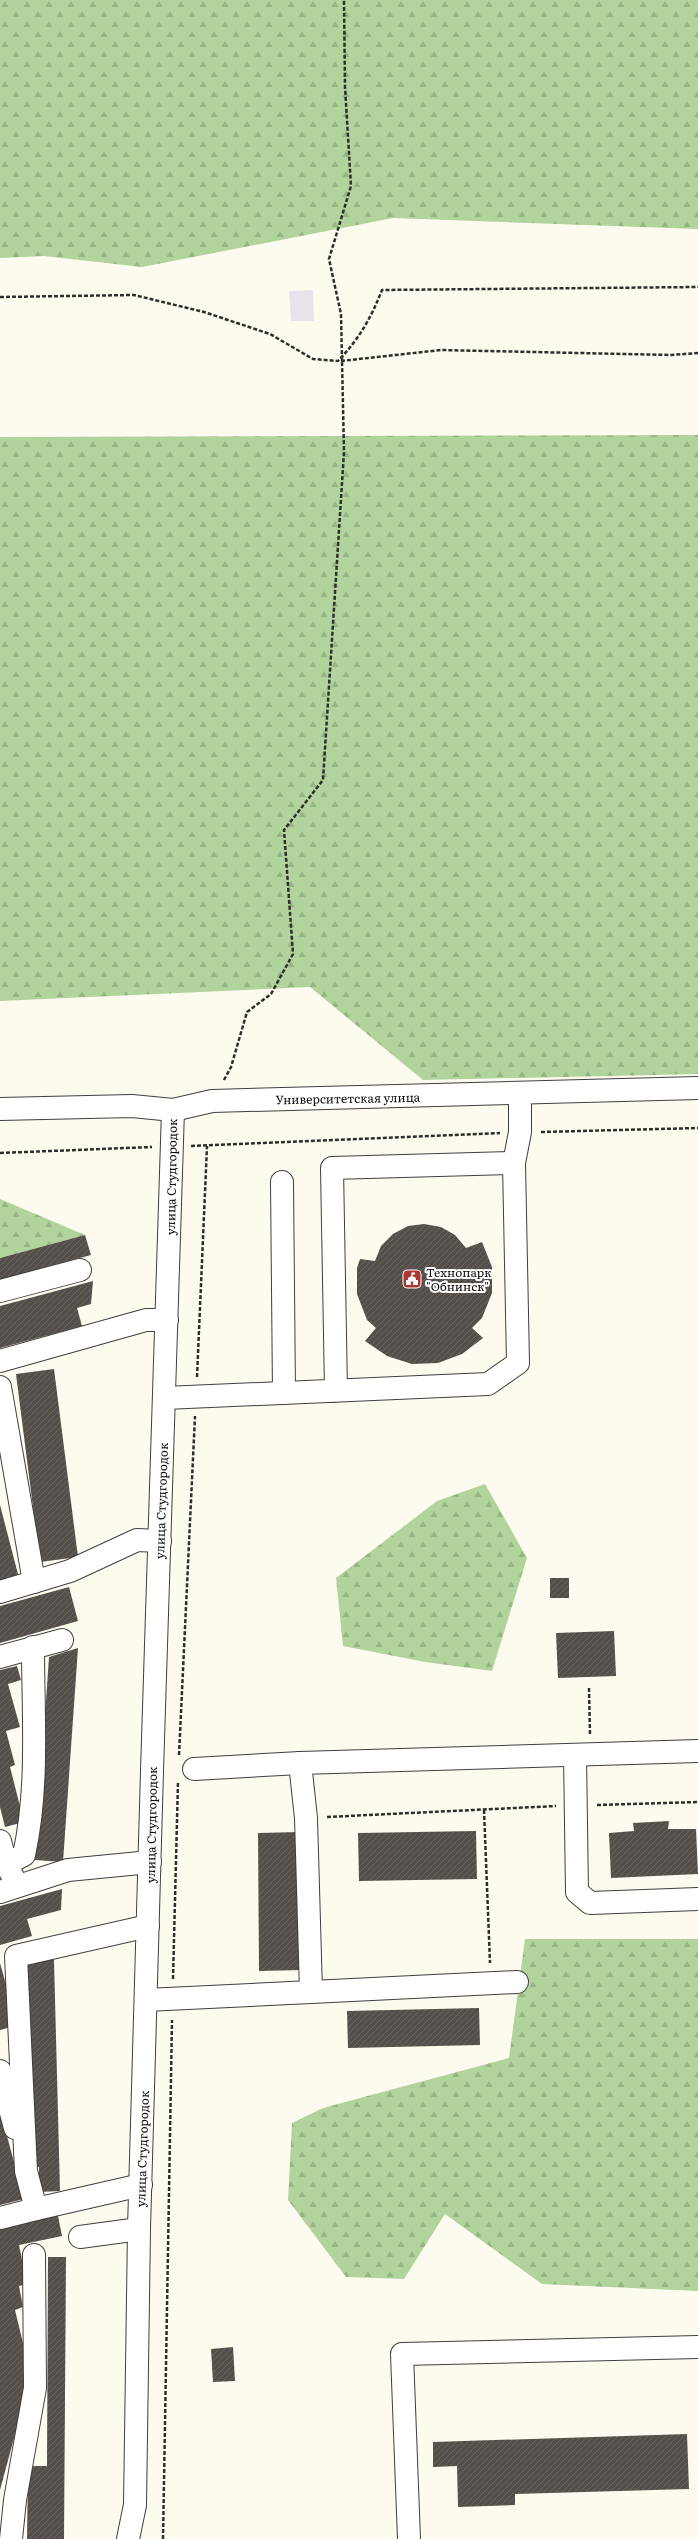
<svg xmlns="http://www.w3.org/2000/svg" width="698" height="2539" viewBox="0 0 698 2539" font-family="Literata,serif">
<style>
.industrial{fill:#eae2ea}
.forest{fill:url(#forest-firs)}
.building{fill:url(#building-hatch)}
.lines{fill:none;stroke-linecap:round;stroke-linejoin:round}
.minor-casing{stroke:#3f3f3f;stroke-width:24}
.path{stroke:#2e2e2e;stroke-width:2.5;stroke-dasharray:4 2;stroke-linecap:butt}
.minor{stroke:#fff;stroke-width:22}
.labels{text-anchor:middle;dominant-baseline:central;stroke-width:4;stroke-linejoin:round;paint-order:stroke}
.street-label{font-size:12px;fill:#0c0c0c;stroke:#fff}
.poi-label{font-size:12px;fill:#0c0c0c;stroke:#fff;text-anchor:start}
</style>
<defs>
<pattern id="forest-firs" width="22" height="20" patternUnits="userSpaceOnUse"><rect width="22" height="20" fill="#b1d39c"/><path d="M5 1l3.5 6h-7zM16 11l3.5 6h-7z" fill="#97b485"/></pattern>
<pattern id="building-hatch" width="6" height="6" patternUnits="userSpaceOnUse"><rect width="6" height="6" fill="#544f4a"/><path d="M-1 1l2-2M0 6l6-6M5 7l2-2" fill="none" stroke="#686460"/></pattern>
</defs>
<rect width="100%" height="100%" fill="#fdfbee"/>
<polygon class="industrial" points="313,290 314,321 291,321 289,291"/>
<g class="forest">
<polygon points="0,0 698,0 698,229 393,218 142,267 44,256 0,258"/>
<polygon points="698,435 698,1074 423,1080 310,987 0,1001 0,437"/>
<polygon points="0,1199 85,1235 0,1258"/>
<polygon points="485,1484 527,1558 492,1671 425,1662 343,1646 336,1578 437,1501"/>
<polygon points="525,1939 698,1939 698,2291 542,2284 445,2214 404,2279 346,2277 288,2200 292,2123 323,2108 509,2058"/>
</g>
<g class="building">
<polygon points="424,1224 441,1227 455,1235 466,1248 482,1242 492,1267 492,1293 482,1318 472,1328 483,1338 462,1354 438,1363 412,1364 387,1356 365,1341 376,1328 367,1320 357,1294 357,1268 360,1259 375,1261 381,1246 393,1234 408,1226"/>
<polygon points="85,1235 91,1255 0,1280 0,1258"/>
<polygon points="93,1281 91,1304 77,1308 82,1326 0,1348 0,1306"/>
<polygon points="54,1369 78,1557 40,1562 16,1374"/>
<polygon points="0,1505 19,1578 0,1583"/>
<rect x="550" y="1578" width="19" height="20"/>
<polygon points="69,1587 78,1621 0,1643 0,1606"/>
<polygon points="614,1631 616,1676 558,1678 556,1633"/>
<polygon points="78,1648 63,1862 35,1860 49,1657"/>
<polygon points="17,1666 21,1680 8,1684 20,1727 6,1731 15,1765 10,1767 24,1822 5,1827 0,1807 0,1670"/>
<polygon points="669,1821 668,1829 696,1829 698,1874 611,1878 609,1833 634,1831 633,1823"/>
<polygon points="476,1831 477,1879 359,1881 358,1833"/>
<polygon points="300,1832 302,1970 259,1971 258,1833"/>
<polygon points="62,1889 61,1910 27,1919 32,1936 0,1945 0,1906"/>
<polygon points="27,1960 54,1960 60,2191 39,2192 39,2167 32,2167"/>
<polygon points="0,1963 12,2006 11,2027 0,2030"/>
<polygon points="479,2008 480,2045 348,2048 347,2011"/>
<polygon points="0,2110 24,2199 0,2205"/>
<polygon points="57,2211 62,2236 19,2245 27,2284 19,2286 23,2307 15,2310 29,2368 24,2401 0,2490 0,2227"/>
<polygon points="48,2257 66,2257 64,2539 27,2539 28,2466 47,2466"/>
<polygon points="233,2347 235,2381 213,2382 211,2349"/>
<polygon points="687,2434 689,2489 515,2494 515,2505 458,2507 457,2466 433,2467 433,2442"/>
</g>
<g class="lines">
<defs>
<g id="minor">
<polyline points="0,1109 132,1106 173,1110 212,1101 698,1088"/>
<polyline points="514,1163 520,1132 520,1094"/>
<polyline points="282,1182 284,1393"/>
<polyline points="0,1291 80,1270"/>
<polyline points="0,1361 146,1320 167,1320"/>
<polyline points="0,1387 34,1582"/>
<polyline points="165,1398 488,1384 518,1363 514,1163 332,1168 336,1391"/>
<polyline points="0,1592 70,1571 137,1540 160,1541"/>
<polyline points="0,1657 62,1640"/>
<polyline points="575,1755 577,1892 590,1903 698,1899"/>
<polyline points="300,1763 306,1818 311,1992 517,1982"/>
<polyline points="194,1769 300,1763 698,1751"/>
<polyline points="0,1841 6,1864 13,1877"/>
<path d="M 6,1864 L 24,1855 C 39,1787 33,1716 33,1647"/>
<polyline points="0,1892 68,1870 150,1862"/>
<polyline points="146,2000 311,1992"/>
<polyline points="0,2071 15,2128"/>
<polyline points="141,2185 36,2209 26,2171 16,1956 148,1926"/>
<polyline points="0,2218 36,2209"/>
<polyline points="80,2237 139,2229"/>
<polyline points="11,2539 15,2500 35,2388 34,2255"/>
<polyline points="128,2539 135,2505 139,2229 152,1771 173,1110"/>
<polyline points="409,2539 402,2354 698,2347"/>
</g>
</defs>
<use href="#minor" class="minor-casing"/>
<g class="path">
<path d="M 0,297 L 134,295 L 204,312 L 270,334 L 313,359 L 338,361 C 359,339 371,318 382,290 L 698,287"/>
<polyline points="341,361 441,350 671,355 698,353"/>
<polyline points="224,1080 231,1067 247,1012 271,994 293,954 284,830 323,780 344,452 341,314 329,259 351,186 345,87 344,0"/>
<polyline points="541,1132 698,1128"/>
<polyline points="191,1146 500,1133"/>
<polyline points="0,1153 152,1147"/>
<polyline points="197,1377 207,1146"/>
<polyline points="589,1688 590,1735"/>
<polyline points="179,1755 195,1416"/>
<polyline points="597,1805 698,1802"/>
<polyline points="484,1810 490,1963"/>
<polyline points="327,1817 556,1806"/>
<polyline points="173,1979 178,1782"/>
<polyline points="163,2539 172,2020"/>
</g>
<use href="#minor" class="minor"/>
</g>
<defs>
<symbol id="civic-square" viewBox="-11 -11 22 22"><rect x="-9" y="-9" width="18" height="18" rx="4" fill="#ad3734" stroke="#fff"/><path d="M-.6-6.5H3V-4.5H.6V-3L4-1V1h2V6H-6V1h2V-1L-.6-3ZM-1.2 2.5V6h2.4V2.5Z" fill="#fff"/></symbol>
</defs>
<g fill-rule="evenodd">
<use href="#civic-square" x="401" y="1268" width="22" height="22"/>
</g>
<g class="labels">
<g class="street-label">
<text transform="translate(348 1098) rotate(-1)">Университетская улица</text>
<text transform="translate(171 1177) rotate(-89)">улица Студгородок</text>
<text transform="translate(161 1501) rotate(-88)">улица Студгородок</text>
<text transform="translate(151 1825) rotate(-89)">улица Студгородок</text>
<text transform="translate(142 2149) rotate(-88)">улица Студгородок</text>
</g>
<g class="poi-label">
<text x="426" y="1272">Технопарк<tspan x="426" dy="14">"Обнинск"</tspan></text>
</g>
</g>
</svg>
